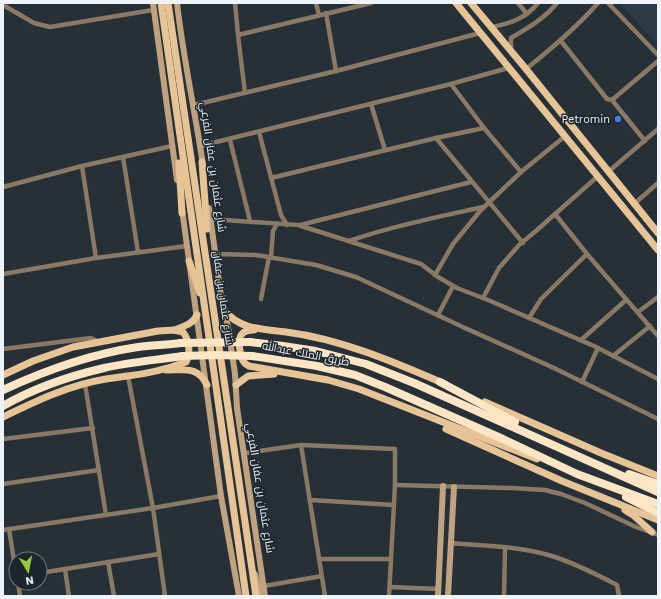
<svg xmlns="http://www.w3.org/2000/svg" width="661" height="599" viewBox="0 0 661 599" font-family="'Work Sans',Cairo,sans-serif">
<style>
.built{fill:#2c3b46}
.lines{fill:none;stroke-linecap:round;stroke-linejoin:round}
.street{stroke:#8a7964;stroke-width:4.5}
.secondary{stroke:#bfa380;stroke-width:6}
.primary{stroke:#e7c496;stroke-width:7}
.highway{stroke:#fee5c4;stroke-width:8}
.highway-bridge{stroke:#fee5c4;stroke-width:8}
.shop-dot{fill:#3f7fe0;stroke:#1d262d;stroke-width:1.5}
.labels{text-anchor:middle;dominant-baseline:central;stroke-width:3;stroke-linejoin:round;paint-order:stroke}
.poi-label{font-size:11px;fill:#eef4f9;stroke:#1d262d;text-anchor:end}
.street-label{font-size:11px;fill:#eef4f9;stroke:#1d262d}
</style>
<rect width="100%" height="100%" fill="#273037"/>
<polygon class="built" points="619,3 658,3 658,45"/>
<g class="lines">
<g class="street">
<polyline points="235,3 238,35 245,93"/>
<polyline points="316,3 319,15"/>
<polyline points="518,3 527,14"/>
<polyline points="608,3 658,55"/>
<polyline points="3,5 34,23 50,27 153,10"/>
<polyline points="326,13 336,71"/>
<path d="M 492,27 C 511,23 525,19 538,3"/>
<polyline points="238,35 371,3"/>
<polyline points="561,41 607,99 612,100 645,141"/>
<path d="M 511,51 L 511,38 C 528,28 545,18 557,3"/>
<path d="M 526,69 C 552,48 576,28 598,3"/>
<polyline points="451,84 484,128 521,172"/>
<polyline points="612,100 658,61"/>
<polyline points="371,104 385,150"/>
<polyline points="194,105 336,71 480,33"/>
<polyline points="259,132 281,215 287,225"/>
<polyline points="436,138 523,243"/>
<polyline points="230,140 250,221"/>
<polyline points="200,146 451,84 508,68"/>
<polyline points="123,157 138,252"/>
<polyline points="82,166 96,258"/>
<polyline points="608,172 658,129"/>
<polyline points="271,178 436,138 484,128"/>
<polyline points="3,187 82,166 172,146"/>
<polyline points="634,204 658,183"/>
<polyline points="555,214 587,254 658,336"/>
<polyline points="210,219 298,225 421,264 438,277 457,288 488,300 594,346 658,379"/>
<polyline points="300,225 471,182"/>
<path d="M 349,241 C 393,226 438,217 483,207"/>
<polyline points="215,254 256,255 316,265 356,277 465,328 554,368 658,419"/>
<polyline points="271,257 273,231 277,224"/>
<polyline points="3,274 96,258 187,246"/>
<polyline points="435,275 453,244 480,211 521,172 564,137"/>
<polyline points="483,298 499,268 519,245 537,230 597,177"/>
<polyline points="261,299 269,257"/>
<polyline points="638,312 658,297"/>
<polyline points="438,315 453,286"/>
<polyline points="529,318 541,299 587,254"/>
<polyline points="581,340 626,300"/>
<polyline points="3,349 91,338 99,342"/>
<polyline points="613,356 650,326"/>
<polyline points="128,376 153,508 165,596"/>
<polyline points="582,382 598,348"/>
<polyline points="85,384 106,515"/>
<polyline points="3,439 93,428"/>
<polyline points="301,445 325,596"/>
<polyline points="245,453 301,445 395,449 395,485 389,596"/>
<polyline points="3,484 99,470"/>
<polyline points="395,485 512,488 545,490 561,494 585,503 636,527 658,535"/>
<polyline points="310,500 394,505"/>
<polyline points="9,529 16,573"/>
<polyline points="3,530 153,508 221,496"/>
<path d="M 450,543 C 484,546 520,546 552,556 C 574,563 596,574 617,585 L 619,596"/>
<polyline points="319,559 391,559"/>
<polyline points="108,562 114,596"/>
<polyline points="65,569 69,596"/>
<polyline points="40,573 159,554"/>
<polyline points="18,583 20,596"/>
<polyline points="264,586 322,576"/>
<polyline points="390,587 439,589"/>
<polyline points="504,596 505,549"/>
</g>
<g class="secondary">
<polyline points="153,3 177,180"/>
<path d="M 177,3 C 183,57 195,111 203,165"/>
<polyline points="209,208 221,296 228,327 235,374 237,408 265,596"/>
<polyline points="182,209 221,496 239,596"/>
<polyline points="255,574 261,596"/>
<polyline points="438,596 443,486"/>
<polyline points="448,596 454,487"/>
</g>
<g class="primary">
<polyline points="161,3 246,596"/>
<polyline points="168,3 256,596"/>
<polyline points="456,3 658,250"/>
<polyline points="471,3 526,69 658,233"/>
<polyline points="202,162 207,229"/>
<polyline points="179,163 182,213"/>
<polyline points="189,261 200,293"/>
<path d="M 225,311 C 240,330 264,329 286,332 C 341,339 394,362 445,384"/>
<path d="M 175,330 C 184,326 193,324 197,315"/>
<path d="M 254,330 C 250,330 245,330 242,334 C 237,339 240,357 244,362 C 245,364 247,365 249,366 L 328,380 L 359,389 L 537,459"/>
<path d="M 166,370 C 185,370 198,366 207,385"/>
<path d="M 3,375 L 33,361 L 73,347 L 158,331 L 174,330 L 183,332 C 189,340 191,353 186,362 C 167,369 146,374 127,376 C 120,377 113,378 106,379 C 69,385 36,401 3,417"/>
<polyline points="236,385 248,376 274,374"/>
<polyline points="485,402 601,453 658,476"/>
<polyline points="446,429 562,481 658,520"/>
<polyline points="625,510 633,515 652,532"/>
</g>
<g class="highway">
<polyline points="250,342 283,346 316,351 366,364 414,383 658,492"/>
<polyline points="252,356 317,366 355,375 385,387 503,439 577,474 658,504"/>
<polyline points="440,382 515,422"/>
<path d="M 3,390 C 46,370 91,354 138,347 C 152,345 167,345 181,343"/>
<path d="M 3,406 C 34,388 70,376 104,368 C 130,362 157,360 183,356"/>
<polyline points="629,474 658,484"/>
<polyline points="626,497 658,513"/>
</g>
<g class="highway-bridge">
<polyline points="181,343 250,342"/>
<polyline points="183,356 216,355 252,356"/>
</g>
</g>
<circle class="shop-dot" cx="618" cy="119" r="4"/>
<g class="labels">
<g class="poi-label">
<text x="610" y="119">Petromin</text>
</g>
<g class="street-label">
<text transform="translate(213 167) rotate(82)">شارع عثمان بن عفان الفرعي</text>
<text transform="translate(223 298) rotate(82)">شارع عثمان بن عفان</text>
<text transform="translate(306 354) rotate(11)">طريق الملك عبدالله</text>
<text transform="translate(260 488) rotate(81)">شارع عثمان بن عفان الفرعي</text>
</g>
</g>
<rect width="661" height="599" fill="none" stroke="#eef4f9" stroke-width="8"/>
<g transform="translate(28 571) rotate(170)"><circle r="19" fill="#1d262d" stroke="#71787f"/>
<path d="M0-3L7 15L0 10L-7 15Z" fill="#96cc39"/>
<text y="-6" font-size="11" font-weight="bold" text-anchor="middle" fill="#eef4f9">N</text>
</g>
</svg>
